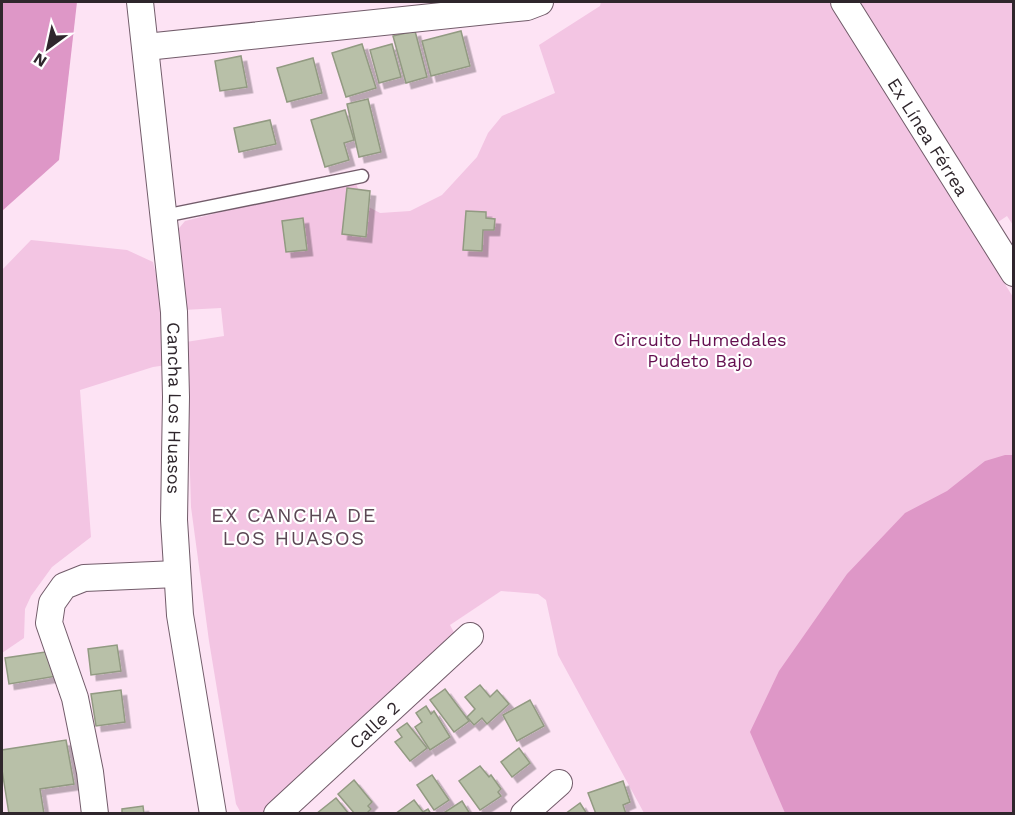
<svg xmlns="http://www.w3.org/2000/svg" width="1015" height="815" viewBox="0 0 1015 815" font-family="'Work Sans',sans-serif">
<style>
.green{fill:#f3c5e3}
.water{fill:#de97c7}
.building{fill:#b8c0a8;stroke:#929a82;stroke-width:1.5;filter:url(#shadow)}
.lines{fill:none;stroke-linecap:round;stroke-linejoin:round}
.lane-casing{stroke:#725c6a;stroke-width:15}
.street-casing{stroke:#725c6a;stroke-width:28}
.lane{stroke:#fff;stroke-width:12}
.street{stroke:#fff;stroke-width:26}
.labels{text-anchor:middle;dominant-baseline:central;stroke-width:4.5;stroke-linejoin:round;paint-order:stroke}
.street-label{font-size:18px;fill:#2f262c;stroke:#fff}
.park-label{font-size:18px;fill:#640f50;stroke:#fff}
.neighbourhood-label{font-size:20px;letter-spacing:1.5px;fill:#5c4855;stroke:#fff}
</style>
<defs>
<filter id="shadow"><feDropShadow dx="5.5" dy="5.5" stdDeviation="0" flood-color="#0004"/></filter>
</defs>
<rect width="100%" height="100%" fill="#fde3f4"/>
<g class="green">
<polygon points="601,2 830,2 1013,297 1013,813 644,813 558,655 546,600 538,594 501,591 450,625 456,636 269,809 262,813 241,813 236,804 209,641 191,507 186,342 224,336 221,308 183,310 175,233 185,221 354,179 365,205 380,213 410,211 442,195 477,157 488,133 502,116 555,93 539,45 600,6"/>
<polygon points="852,2 1013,2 1013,225 1007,216 998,222"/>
<polygon points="31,240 127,250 153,262 161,296 167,365 153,367 80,390 91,537 52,567 31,596 25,609 24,638 2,653 2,270"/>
</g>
<g class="water">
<polygon points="2,2 77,2 59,160 2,211"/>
<polygon points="1005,455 1013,455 1013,813 785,813 750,732 779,671 847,574 905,513 947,491 985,461"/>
</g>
<g class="building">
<polygon points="415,31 427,77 406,83 393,36"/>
<polygon points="461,31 470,66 431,76 422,41"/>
<polygon points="362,44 376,88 346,97 332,53"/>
<polygon points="392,44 401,77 379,83 370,50"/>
<polygon points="241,56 247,87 220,91 215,61"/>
<polygon points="313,58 322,93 287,102 277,68"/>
<polygon points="368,99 381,152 359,157 347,104"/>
<polygon points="345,110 354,140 344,143 349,160 325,167 311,120"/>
<polygon points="270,120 276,144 239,152 234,128"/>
<polygon points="347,188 370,191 366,237 342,234"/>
<polygon points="466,211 486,212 486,218 495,219 494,230 483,230 482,251 463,250"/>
<polygon points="303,218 307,250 286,252 282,221"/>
<polygon points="117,645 121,671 91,675 88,649"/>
<polygon points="52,651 57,676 9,684 5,658"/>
<polygon points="480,685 490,697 497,690 509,704 487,724 482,718 474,725 467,717 475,709 465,697"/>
<polygon points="445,689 469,721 454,732 430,700"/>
<polygon points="121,690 125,722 96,726 91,694"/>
<polygon points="530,700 544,726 517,741 503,715"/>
<polygon points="426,706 431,714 434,711 450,737 430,750 415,727 422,722 416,713"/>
<polygon points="407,723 427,748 410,761 395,742 402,737 397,730"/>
<polygon points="66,740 74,784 40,789 44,814 9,814 2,770 2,750"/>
<polygon points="519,748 530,763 512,777 501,762"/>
<polygon points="480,766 489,777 491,775 501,789 498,792 501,796 480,810 459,781"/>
<polygon points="432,775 449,800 434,810 417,785"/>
<polygon points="354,780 372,802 368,806 371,809 366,814 355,814 338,794"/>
<polygon points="623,781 630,802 623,805 626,814 596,814 588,793"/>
<polygon points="336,798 349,814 316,814"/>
<polygon points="414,800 423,812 428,809 431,814 395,814"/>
<polygon points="462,801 470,814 442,814"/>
<polygon points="580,803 587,814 565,814"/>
<polygon points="143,806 144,814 122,814 122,809"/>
</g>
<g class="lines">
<defs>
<polyline id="lane" points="164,216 362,176"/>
<g id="street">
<path id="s1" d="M 140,2 L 174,312 L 176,397 L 174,520 L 180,615 L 213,814"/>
<path id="s2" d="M 844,2 L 1014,273"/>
<polyline points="146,47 527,7 540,2"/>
<polyline points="95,814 90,772 75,698 49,623 52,603 64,586 84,578 177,574"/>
<path id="s3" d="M 277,814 L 470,636"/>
<polyline points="524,814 559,783"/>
</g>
</defs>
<use href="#lane" class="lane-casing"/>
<use href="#street" class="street-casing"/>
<use href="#lane" class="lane"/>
<use href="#street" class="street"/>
</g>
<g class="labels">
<g class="street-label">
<text stroke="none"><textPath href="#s2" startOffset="159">Ex Línea Férrea</textPath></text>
<text stroke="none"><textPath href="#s1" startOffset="408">Cancha Los Huasos</textPath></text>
<text stroke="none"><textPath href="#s3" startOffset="132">Calle 2</textPath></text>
</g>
<g class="park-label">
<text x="700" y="339">Circuito Humedales<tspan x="700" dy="21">Pudeto Bajo</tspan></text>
</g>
<g class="neighbourhood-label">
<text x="294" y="515">EX CANCHA DE<tspan x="294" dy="23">LOS HUASOS</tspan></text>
</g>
</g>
<rect width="1015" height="815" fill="none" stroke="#2f262c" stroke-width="6"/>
<g transform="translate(48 48) rotate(213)" stroke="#ffffff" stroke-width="4.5" paint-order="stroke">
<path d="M0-4.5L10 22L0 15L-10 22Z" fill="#2f262c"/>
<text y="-9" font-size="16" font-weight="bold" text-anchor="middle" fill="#2f262c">N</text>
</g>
</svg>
